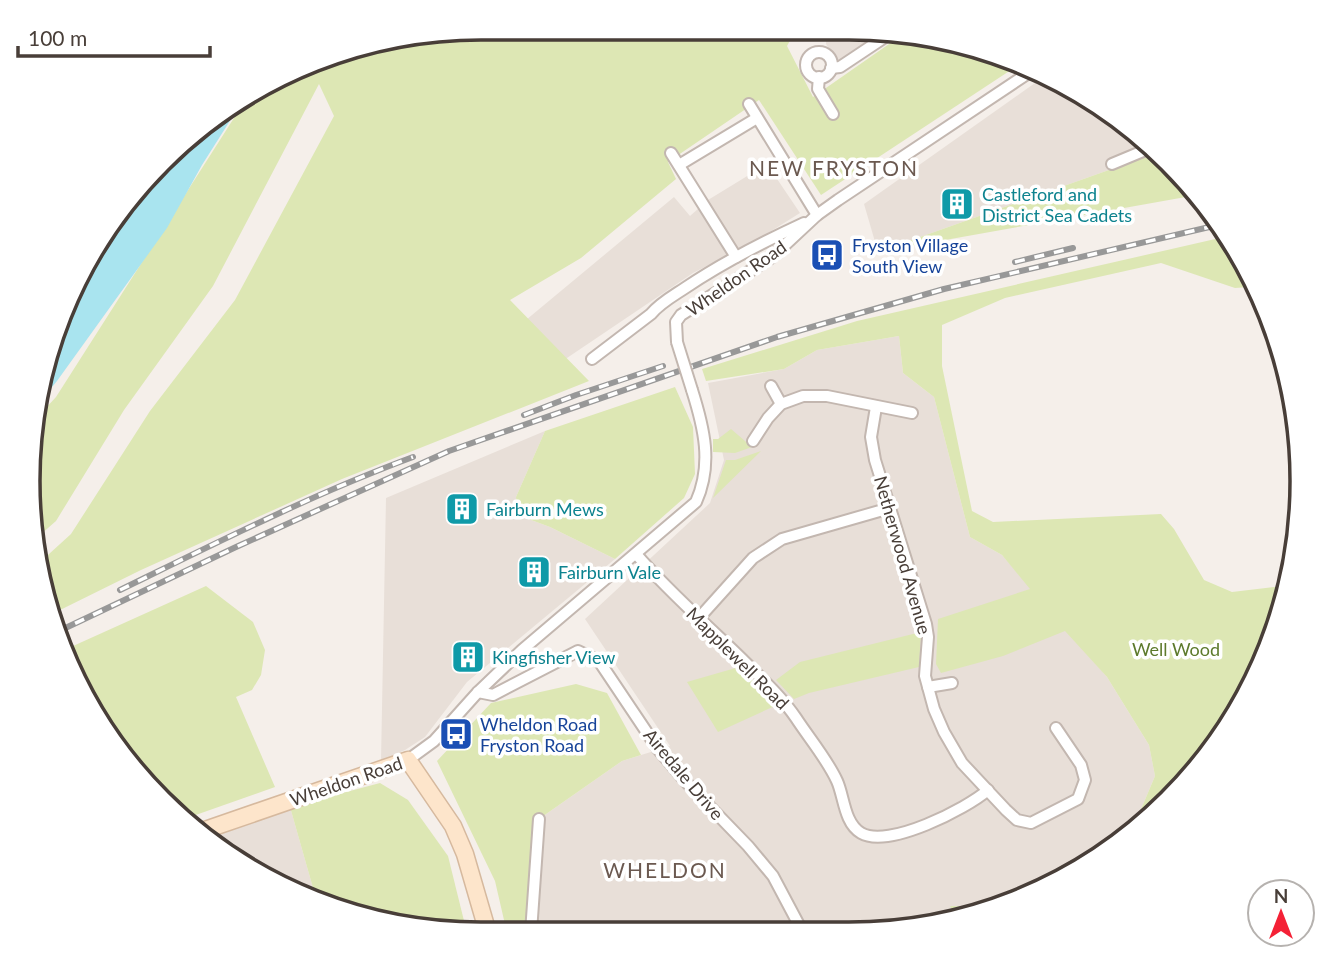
<svg xmlns="http://www.w3.org/2000/svg" width="1330" height="962" viewBox="0 0 1330 962" font-family="Lato,sans-serif">
<style>
.residential{fill:#e8dfd8}
.green{fill:#dde7b4}
.water{fill:#a9e4ef}
.lines{fill:none;stroke-linecap:round;stroke-linejoin:round}
.street-casing{stroke:#c3b7b0;stroke-width:14}
.secondary-casing{stroke:#d6b99e;stroke-width:19}
.street{stroke:#fff;stroke-width:10}
.secondary{stroke:#fde5cb;stroke-width:16}
.rail-casing{stroke:#989898;stroke-width:6}
.rail{stroke:#fff;stroke-width:3.5;stroke-dasharray:10;stroke-linecap:butt}
.street-bridge-casing{stroke:#c3b7b0;stroke-width:14;stroke-linecap:butt}
.street-bridge{stroke:#fff;stroke-width:10}
.labels{text-anchor:middle;dominant-baseline:central;stroke-width:7;stroke-linejoin:round;paint-order:stroke}
.culture-label{font-size:18px;fill:#0d838f;stroke:#fff;text-anchor:start}
.transit-label{font-size:18px;fill:#164399;stroke:#fff;text-anchor:start}
.street-label{font-size:18px;fill:#483e38;stroke:#fff}
.park-label{font-size:18px;fill:#5d7a2c;stroke:#fff}
.quarter-label{font-size:21px;letter-spacing:2px;fill:#6b5950;stroke:#fff}
.rim{fill:none;stroke:#483e38;stroke-width:3.5}
</style>
<rect width="100%" height="100%" fill="#f5efea"/>
<g class="residential">
<polygon points="827,28 849,28 891,33 840,67 826,44"/>
<polygon points="1042,78 1100,104 1154,154 878,252 864,204"/>
<polygon points="767,164 800,213 757,240 693,273 564,360 526,320 674,197 690,216 708,200"/>
<polygon points="899,336 903,373 934,397 970,537 1002,555 1107,677 1149,745 1155,776 1131,833 1122,842 1023,899 994,907 951,906 957,917 909,930 531,932 539,819 622,761 670,746 585,619 710,503 724,460 708,383 784,369 817,350"/>
<polygon points="545,431 516,497 517,506 523,517 550,527 615,559 467,682 425,737 405,750 381,761 386,498"/>
<polygon points="290,807 317,902 255,874 210,834"/>
</g>
<g class="green">
<polygon points="481,28 797,28 787,46 813,97 902,35 966,43 1017,66 821,195 759,100 668,162 676,179 581,258 510,300 589,381 342,479 141,570 52,614 38,564 71,534 150,411 235,300 334,116 319,84 213,286 124,410 56,521 32,542 32,423 56,397 248,96 363,44"/>
<polygon points="1154,154 1197,195 878,252"/>
<polygon points="1224,237 1249,287 1235,288 1161,263 1005,298 942,325 942,366 972,511 993,522 1161,514 1174,529 1204,580 1232,592 1282,586 1242,707 1125,840 1122,842 1131,833 1155,776 1149,745 1107,677 1065,631 1003,656 941,673 936,664 938,619 1030,589 1002,555 970,537 934,397 903,373 899,336 817,350 784,369 706,381 702,369 857,321"/>
<polygon points="675,387 693,427 695,474 684,498 615,559 550,527 523,517 517,506 516,497 545,431"/>
<polygon points="731,429 752,447 735,453 713,452 713,439 718,439"/>
<polygon points="761,451 713,498 726,460 735,460"/>
<polygon points="206,586 253,622 265,650 261,675 252,690 236,697 275,787 190,817 122,757 62,651"/>
<polygon points="921,632 919,667 809,693 794,699 776,680 800,662"/>
<polygon points="739,667 777,705 718,732 687,682"/>
<polygon points="576,684 607,693 641,755 622,761 539,819 531,932 507,933 495,881 437,761 491,703"/>
<polygon points="380,783 408,800 448,856 467,933 451,933 336,910 317,902 290,807"/>
<polygon points="950,906 994,907 957,917"/>
</g>
<polygon class="water" points="245,97 202,165 167,228 57,381 37,405 75,281 140,183 230,104"/>
<g class="lines">
<defs>
<g id="street">
<circle cx="819" cy="65" r="13"/>
<polyline points="831,68 840,67 891,33"/>
<polyline points="819,77 818,89 833,114"/>
<polyline points="749,104 817,215"/>
<polyline points="671,153 736,257"/>
<polyline points="1112,164 1148,149"/>
<polyline points="679,165 757,118"/>
<polyline points="677,342 676,322 681,315 772,257 817,215 838,200 1030,72"/>
<path d="M 592,359 L 651,314 C 660,303 673,296 685,288 C 722,263 763,242 804,223"/>
<polyline points="771,386 781,404"/>
<polyline points="876,407 871,437 875,460 926,624 928,637 925,676 934,709 944,732 962,763 1006,810 1017,820 1031,823 1078,799 1085,780 1081,765 1056,728"/>
<polyline points="753,441 768,418 781,404 803,396 827,396 912,413"/>
<path d="M 636,554 C 669,592 706,624 742,659 C 761,678 781,696 796,718 C 809,738 827,759 837,781 C 844,796 844,823 861,833 C 888,849 966,809 988,790"/>
<polyline points="699,618 753,558 782,539 890,508"/>
<polyline points="928,687 952,683"/>
<polyline points="478,692 493,695 578,651 599,661 658,749 686,782 748,846 773,876 799,925"/>
<path d="M 408,760 L 434,741 L 478,692 L 522,650 L 696,502 C 713,464 704,428 692,390"/>
<polyline points="531,932 539,819"/>
</g>
<polyline id="secondary" points="205,830 408,760 453,826 465,854 488,933"/>
</defs>
<use href="#street" class="street-casing"/>
<use href="#secondary" class="secondary-casing"/>
<use href="#street" class="street"/>
<use href="#secondary" class="secondary"/>
<defs>
<g id="rail">
<polyline points="1015,262 1073,248"/>
<polyline points="524,415 576,395 663,366"/>
<path d="M 120,590 C 216,543 313,494 413,457"/>
<polyline points="57,632 236,547 449,451 777,337 944,289 1218,225"/>
</g>
</defs>
<use href="#rail" class="rail-casing"/>
<use href="#rail" class="rail"/>
<defs>
<polyline id="street-bridge" points="677,342 692,390"/>
</defs>
<use href="#street-bridge" class="street-bridge-casing"/>
<use href="#street-bridge" class="street-bridge"/>
</g>
<defs>
<symbol id="building-square" viewBox="-11 -11 22 22"><rect x="-9" y="-9" width="18" height="18" rx="4" fill="#0f9aa8" stroke="#fff"/><path d="M-4-6H4V6H1V3H-1V6H-4ZM-2.5-4.3h1.7v1.8h-1.7ZM.8-4.3h1.7v1.8H.8ZM-2.5-1h1.7V.8h-1.7ZM.8-1h1.7V.8H.8Z" fill="#fff"/></symbol>
<symbol id="bus-square" viewBox="-11 -11 22 22"><rect x="-9" y="-9" width="18" height="18" rx="4" fill="#1a4fb4" stroke="#fff"/><path d="M-5-6H5V4H4V6H2V4H-2V6H-4V4H-5ZM-3.5-4V0h7V-4ZM-3.5 1.2v1.5H-2V1.2ZM2 1.2v1.5H3.5V1.2Z" fill="#fff"/></symbol>
</defs>
<g fill-rule="evenodd">
<use href="#building-square" x="938" y="185" width="38" height="38"/>
<use href="#bus-square" x="808" y="236" width="38" height="38"/>
<use href="#building-square" x="443" y="490" width="38" height="38"/>
<use href="#building-square" x="515" y="553" width="38" height="38"/>
<use href="#building-square" x="449" y="638" width="38" height="38"/>
<use href="#bus-square" x="437" y="715" width="38" height="38"/>
</g>
<g class="labels">
<g class="culture-label">
<text x="982" y="194">Castleford and<tspan x="982" dy="21">District Sea Cadets</tspan></text>
<text x="486" y="509">Fairburn Mews</text>
<text x="558" y="572">Fairburn Vale</text>
<text x="492" y="657">Kingfisher View</text>
</g>
<g class="transit-label">
<text x="852" y="245">Fryston Village<tspan x="852" dy="21">South View</tspan></text>
<text x="480" y="724">Wheldon Road<tspan x="480" dy="21">Fryston Road</tspan></text>
</g>
<g class="street-label">
<text transform="translate(736 278) rotate(-35)">Wheldon Road</text>
<text transform="translate(903 555) rotate(74)">Netherwood Avenue</text>
<text transform="translate(738 658) rotate(45)">Mapplewell Road</text>
<text transform="translate(684 774) rotate(50)">Airedale Drive</text>
<text transform="translate(346 781) rotate(-19)">Wheldon Road</text>
</g>
<g class="park-label">
<text x="1176" y="649">Well Wood</text>
</g>
<g class="quarter-label">
<text x="834" y="167">NEW FRYSTON</text>
<text x="665" y="869">WHELDON</text>
</g>
</g>
<path d="M0 0H1330V962H0ZM481 40H849A441 441 0 0 1 1290 481V481A441 441 0 0 1 849 922H481A441 441 0 0 1 40 481V481A441 441 0 0 1 481 40Z" fill="#fff" fill-rule="evenodd"/>
<path class="rim" d="M481 40H849A441 441 0 0 1 1290 481V481A441 441 0 0 1 849 922H481A441 441 0 0 1 40 481V481A441 441 0 0 1 481 40Z"/>
<g transform="translate(1281 913)"><circle r="33" fill="#ffffff" stroke="#b6b2af" stroke-width="2"/>
<path d="M0-5L12 26L0 18L-12 26Z" fill="#f42136"/>
<text y="-10" font-size="19" font-weight="bold" text-anchor="middle" fill="#483e38">N</text>
</g>
<path d="M18 46v10h192v-10" fill="none" stroke="#483e38" stroke-width="3.5"/>
<text x="28" y="46" font-size="21" fill="#483e38" stroke="#ffffff" stroke-width="5" paint-order="stroke">100 m</text>
</svg>
